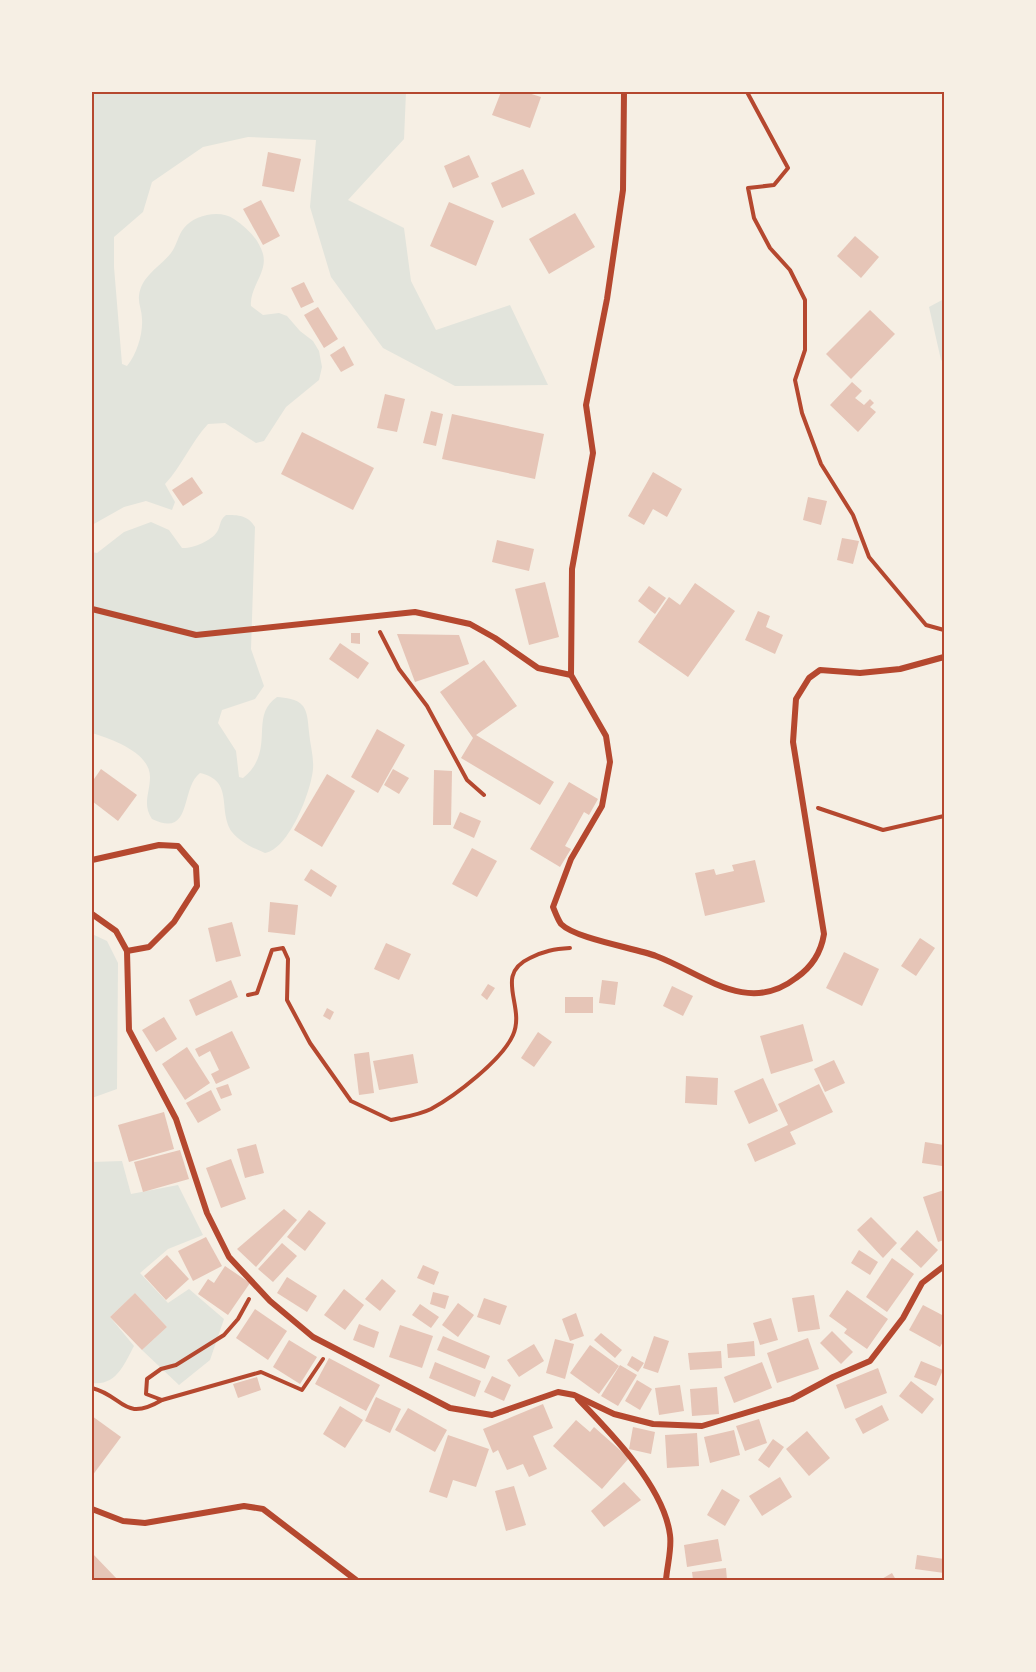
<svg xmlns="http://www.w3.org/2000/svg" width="1036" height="1672" viewBox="0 0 1036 1672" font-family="Signika,sans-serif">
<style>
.green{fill:#e2e4dc}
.building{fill:#e6c5b7}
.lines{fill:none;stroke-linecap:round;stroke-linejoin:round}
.path{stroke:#b5482f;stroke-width:4}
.minor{stroke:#b5482f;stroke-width:6}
.neatline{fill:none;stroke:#b5482f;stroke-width:2}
</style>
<rect width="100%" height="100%" fill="#f6efe4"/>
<g class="green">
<path d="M 92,92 L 406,92 L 404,139 L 348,200 L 404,228 L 411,281 L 436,330 L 510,305 L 548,385 L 455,386 L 383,348 L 331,277 L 310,207 L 316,140 L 248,137 L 203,147 L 152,182 L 143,212 L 114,237 L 114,267 L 122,364 L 127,366 C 137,354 143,334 142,319 C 142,311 138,303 139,296 C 141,276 160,267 171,253 C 177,245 178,235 184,228 C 194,215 220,209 234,219 C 247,228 258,238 263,254 C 268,272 249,288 251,306 L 263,315 L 279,313 L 287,316 L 300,331 L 313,341 L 319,351 L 322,367 L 319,380 L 286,407 L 264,441 L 256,443 L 225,423 L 208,424 C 191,442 182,466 165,484 L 175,502 L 172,510 L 146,501 L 124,507 L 92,525 Z"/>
<polygon points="944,299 944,362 941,360 929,307"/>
<path d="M 226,515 C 238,515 248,515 255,527 L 251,649 L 264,686 L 255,699 L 222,710 L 218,723 L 236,751 L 239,777 L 243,778 C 277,750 248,717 277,697 C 286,698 296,698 303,706 C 308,713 308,723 309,732 C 310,744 314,757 313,769 C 311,792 289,849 265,853 C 253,848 240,842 232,832 C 217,810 235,781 200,773 C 180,788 193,839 152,819 C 142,804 150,793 150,777 C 150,752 111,739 92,733 L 92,552 L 97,553 L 124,532 L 151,522 L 169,530 L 182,548 C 192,549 211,541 217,532 C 221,526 219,520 226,515 Z"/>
<polygon points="92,934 107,941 118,963 117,1089 92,1098"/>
<path d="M 122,1161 L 131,1194 L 178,1185 L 203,1235 L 168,1249 L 140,1273 L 168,1303 L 189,1289 L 224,1319 L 210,1360 L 179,1385 L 142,1350 L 167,1327 L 135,1293 L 110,1317 L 134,1346 C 124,1365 116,1386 92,1383 L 92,1162 Z"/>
</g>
<g class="building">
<polygon points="501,92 525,92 541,97 530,128 492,115"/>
<polygon points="268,152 301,159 294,192 262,186"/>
<polygon points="469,155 479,177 453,188 444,166"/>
<polygon points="523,169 535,194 502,208 491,183"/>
<polygon points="261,200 280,236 263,245 243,209"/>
<polygon points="449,202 494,221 476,266 430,246"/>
<polygon points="575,213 595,247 549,274 529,239"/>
<polygon points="855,236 879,257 861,278 837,256"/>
<polygon points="304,282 314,302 301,308 291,288"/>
<polygon points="318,307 338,339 324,348 304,315"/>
<polygon points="870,310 895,334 851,379 826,354"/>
<polygon points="344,346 354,365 341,372 330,355"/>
<polygon points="852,382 862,391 855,398 864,405 870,399 874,403 870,407 876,412 858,432 830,405"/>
<polygon points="385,394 405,399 397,432 377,428"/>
<polygon points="431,411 443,414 436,446 423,443"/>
<polygon points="452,414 544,434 535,479 442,459"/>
<polygon points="302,432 374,468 353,510 281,474"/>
<polygon points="653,472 682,489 667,517 653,509 644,525 628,516"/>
<polygon points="192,477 203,493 183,506 172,490"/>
<polygon points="808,497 827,501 821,525 803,520"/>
<polygon points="842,538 859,541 853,564 837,560"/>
<polygon points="497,540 534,549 529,571 492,562"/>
<polygon points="545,582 559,637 529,645 515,589"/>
<polygon points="695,583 735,611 688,677 638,642 669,597 680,605"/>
<polygon points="649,586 666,598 655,614 638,601"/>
<polygon points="758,611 770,616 766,627 783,635 775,654 745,640"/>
<polygon points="351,633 360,633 360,644 351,643"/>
<polygon points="397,634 459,635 469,664 415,682"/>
<polygon points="340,643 369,663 358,679 329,659"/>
<polygon points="484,660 517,706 476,735 554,782 540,805 461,758 473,738 440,692"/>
<polygon points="377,729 405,745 378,793 351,777"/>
<polygon points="101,769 137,795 118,821 92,801 92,782"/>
<polygon points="393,769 409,778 399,794 384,785"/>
<polygon points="434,770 452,771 451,825 433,825"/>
<polygon points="327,774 355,791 322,847 294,830"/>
<polygon points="569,782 598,799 589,815 584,812 565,846 571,849 560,867 530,849"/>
<polygon points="460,812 481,821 474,838 453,828"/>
<polygon points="472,848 497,861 477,897 452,884"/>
<polygon points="755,860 765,902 705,916 695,873 714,869 716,875 734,871 732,865"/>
<polygon points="311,869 337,886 331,897 304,880"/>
<polygon points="270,902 298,905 295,935 268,932"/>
<polygon points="232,922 241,956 216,962 208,928"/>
<polygon points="920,938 935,948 916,976 901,966"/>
<polygon points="386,943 411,954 399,980 374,969"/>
<polygon points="844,952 879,969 862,1006 826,988"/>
<polygon points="231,980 238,997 196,1016 189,1000"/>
<polygon points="602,980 618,982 615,1005 599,1003"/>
<polygon points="488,984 495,988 487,1000 481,995"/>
<polygon points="672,986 693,996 683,1016 663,1006"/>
<rect x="565" y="997" width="28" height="16"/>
<polygon points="327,1008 334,1012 330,1020 323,1016"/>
<polygon points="164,1017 177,1039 156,1052 142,1030"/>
<polygon points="803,1024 813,1061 771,1074 760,1036"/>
<polygon points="232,1031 250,1068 216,1084 211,1074 219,1070 210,1051 199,1057 195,1049"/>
<polygon points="538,1032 552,1042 534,1067 521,1058"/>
<polygon points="187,1047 210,1083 185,1100 162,1064"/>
<polygon points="369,1052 374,1093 359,1095 354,1054"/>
<polygon points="413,1054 418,1083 379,1090 373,1061"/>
<polygon points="834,1060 845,1083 825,1092 814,1069"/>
<polygon points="686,1076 718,1078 717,1105 685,1103"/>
<polygon points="763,1078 778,1111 749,1124 734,1091"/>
<polygon points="228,1084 232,1095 221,1099 216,1088"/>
<polygon points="819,1084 833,1112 790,1132 796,1144 755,1162 747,1144 788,1125 778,1104"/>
<polygon points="211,1090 221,1110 198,1123 186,1103"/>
<polygon points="164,1112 174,1149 129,1162 118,1125"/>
<polygon points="925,1142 944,1145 942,1166 922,1163"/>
<polygon points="256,1144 264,1173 245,1178 237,1149"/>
<polygon points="180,1150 189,1179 143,1192 134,1162"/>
<polygon points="231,1159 246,1199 221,1208 206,1168"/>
<polygon points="944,1190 944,1240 938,1242 923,1197"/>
<polygon points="284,1209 297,1220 256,1267 237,1249"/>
<polygon points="309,1210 326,1223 305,1251 287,1237"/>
<polygon points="871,1217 897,1243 883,1258 857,1230"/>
<polygon points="917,1230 938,1250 921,1268 900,1249"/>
<polygon points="206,1237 222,1266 193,1281 178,1251"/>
<polygon points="282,1243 297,1256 273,1282 258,1269"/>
<polygon points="859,1250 878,1262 870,1275 851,1263"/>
<polygon points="167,1255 189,1279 166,1300 144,1276"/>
<polygon points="892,1258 914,1274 887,1312 866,1297"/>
<polygon points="423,1265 439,1272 434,1285 417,1278"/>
<polygon points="225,1266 250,1283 228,1315 198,1294 208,1279 214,1283"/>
<polygon points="287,1277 317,1296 307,1312 277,1293"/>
<polygon points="382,1279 396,1291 380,1311 365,1299"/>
<polygon points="344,1289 364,1305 345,1330 324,1315"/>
<polygon points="847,1290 888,1319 867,1349 844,1333 847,1329 829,1316"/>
<polygon points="433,1292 449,1296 445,1309 430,1304"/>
<polygon points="135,1293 167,1327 142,1350 110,1317"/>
<polygon points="814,1295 820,1329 798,1332 792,1298"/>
<polygon points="484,1298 507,1306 500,1325 477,1317"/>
<polygon points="458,1303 474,1315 458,1337 442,1325"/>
<polygon points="420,1304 439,1317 431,1328 412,1315"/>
<polygon points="923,1305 944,1316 944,1340 940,1347 909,1330"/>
<polygon points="255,1309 287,1331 268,1360 236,1338"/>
<polygon points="576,1313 584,1336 570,1341 562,1319"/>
<polygon points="771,1318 778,1340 760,1345 753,1323"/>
<polygon points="359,1324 379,1332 374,1348 353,1340"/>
<polygon points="400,1325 433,1336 422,1368 389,1357"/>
<polygon points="832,1331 853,1352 841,1364 820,1343"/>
<polygon points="601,1333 622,1350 615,1358 594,1340"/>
<polygon points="443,1336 490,1356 485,1369 437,1350"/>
<polygon points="654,1336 669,1341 658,1373 643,1368"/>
<polygon points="808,1338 819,1369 777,1383 767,1353"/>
<polygon points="555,1339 574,1344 565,1379 546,1373"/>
<polygon points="289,1340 317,1357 300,1384 273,1367"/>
<polygon points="754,1341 755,1356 728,1358 727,1344"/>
<polygon points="534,1344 544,1361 519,1377 507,1360"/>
<polygon points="590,1345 619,1366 599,1394 570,1373"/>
<polygon points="721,1351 722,1368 690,1370 688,1353"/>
<polygon points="632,1356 644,1363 638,1372 627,1365"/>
<polygon points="329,1358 380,1385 366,1411 315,1384"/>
<polygon points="921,1361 943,1370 936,1386 914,1377"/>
<polygon points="435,1362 481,1381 475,1397 429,1378"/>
<polygon points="762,1362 772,1388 734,1403 724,1377"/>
<polygon points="620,1365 637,1375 618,1406 601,1396"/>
<polygon points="878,1368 887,1393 845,1409 836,1385"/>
<polygon points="492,1376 511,1385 504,1401 484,1392"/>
<polygon points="257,1377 261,1390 238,1398 233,1384"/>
<polygon points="637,1380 652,1389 640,1410 625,1401"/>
<polygon points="911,1381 934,1399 922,1414 899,1396"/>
<polygon points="680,1385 684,1411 659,1415 655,1388"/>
<polygon points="717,1387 719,1414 692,1416 690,1389"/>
<polygon points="376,1397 401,1409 390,1433 365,1421"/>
<polygon points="543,1404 553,1428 533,1436 547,1469 529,1477 523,1464 507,1470 498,1450 493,1453 483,1429"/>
<polygon points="882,1405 889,1420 863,1434 855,1419"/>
<polygon points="340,1406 363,1420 345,1448 323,1434"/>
<polygon points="408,1408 447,1430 435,1452 395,1430"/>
<polygon points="92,1416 121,1437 92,1476"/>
<polygon points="759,1419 767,1443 745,1451 736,1426"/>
<polygon points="576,1420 590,1432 594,1427 629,1458 602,1489 553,1446"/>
<polygon points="633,1427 655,1432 651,1454 629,1449"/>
<polygon points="734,1430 740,1455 710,1463 704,1437"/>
<polygon points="807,1431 830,1458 809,1476 786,1449"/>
<polygon points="697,1433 699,1466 667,1468 665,1435"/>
<polygon points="448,1435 489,1449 476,1487 453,1480 447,1498 429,1492"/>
<polygon points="773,1439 784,1447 769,1468 758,1460"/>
<polygon points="780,1477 792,1497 762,1516 749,1496"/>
<polygon points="624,1482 641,1500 604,1527 591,1511"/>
<polygon points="514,1486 526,1525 506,1531 495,1491"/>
<polygon points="722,1489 740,1500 725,1526 707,1515"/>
<polygon points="718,1539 722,1561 687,1567 684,1545"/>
<polygon points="92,1553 118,1580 92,1580"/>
<polygon points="917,1555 944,1559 944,1573 915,1569"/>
<polygon points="726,1568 727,1580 693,1580 692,1572"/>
<polygon points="892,1573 896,1580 880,1580"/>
</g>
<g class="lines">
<g class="path">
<polyline points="747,92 788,168 774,185 748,188 754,218 770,248 790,270 805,300 805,350 795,380 802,413 821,464 853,515 869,557 926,625 944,630"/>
<polyline points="380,632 399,669 427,706 467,780 484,795"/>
<polyline points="818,808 883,830 944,816"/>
<path d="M 248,995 L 257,993 L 272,950 L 283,948 L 288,959 L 287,1000 L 310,1043 L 351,1101 L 391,1120 C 404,1117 419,1115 431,1109 C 455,1096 502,1060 513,1035 C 526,1006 493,975 530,958 C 544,951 554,949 570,948"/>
<path d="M 92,1388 C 124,1396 123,1423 162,1400 L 146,1394 L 147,1379 L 161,1369 L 176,1365 L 224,1335 L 238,1319 L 249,1299"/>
<polyline points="162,1400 261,1372 302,1390 323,1359"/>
</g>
<g class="minor">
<path d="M 624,92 L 623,190 L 607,299 L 586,405 L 593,453 L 572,569 L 571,675 L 606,736 L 610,762 L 602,806 L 571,859 L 553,907 C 555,912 558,920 561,924 C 576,939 635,948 656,956 C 702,973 747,1016 796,978 C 812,967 821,953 824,934 L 793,742 L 796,699 L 809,678 L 820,670 L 860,673 L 900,669 L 944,657"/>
<polyline points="92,609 196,635 415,612 470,624 495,638 538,668 571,675"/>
<polyline points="92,860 159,845 178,846 196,867 197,886 174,922 149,947 127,951"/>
<polyline points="92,914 116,931 127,951 129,1030 176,1119 207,1213 229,1257 270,1301 313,1337 450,1408 492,1415 558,1392 574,1395 614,1414 653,1424 702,1426 792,1399 833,1377 870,1361 903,1318 922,1283 944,1266"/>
<path d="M 578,1399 C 611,1433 664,1487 670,1535 C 672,1549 667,1566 666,1580"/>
<polyline points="92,1509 123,1521 145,1523 244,1506 263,1509 356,1580"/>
</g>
</g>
<rect width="1036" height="1672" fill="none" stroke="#f6efe4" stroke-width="186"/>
<rect x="93" y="93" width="850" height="1486" class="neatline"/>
</svg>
